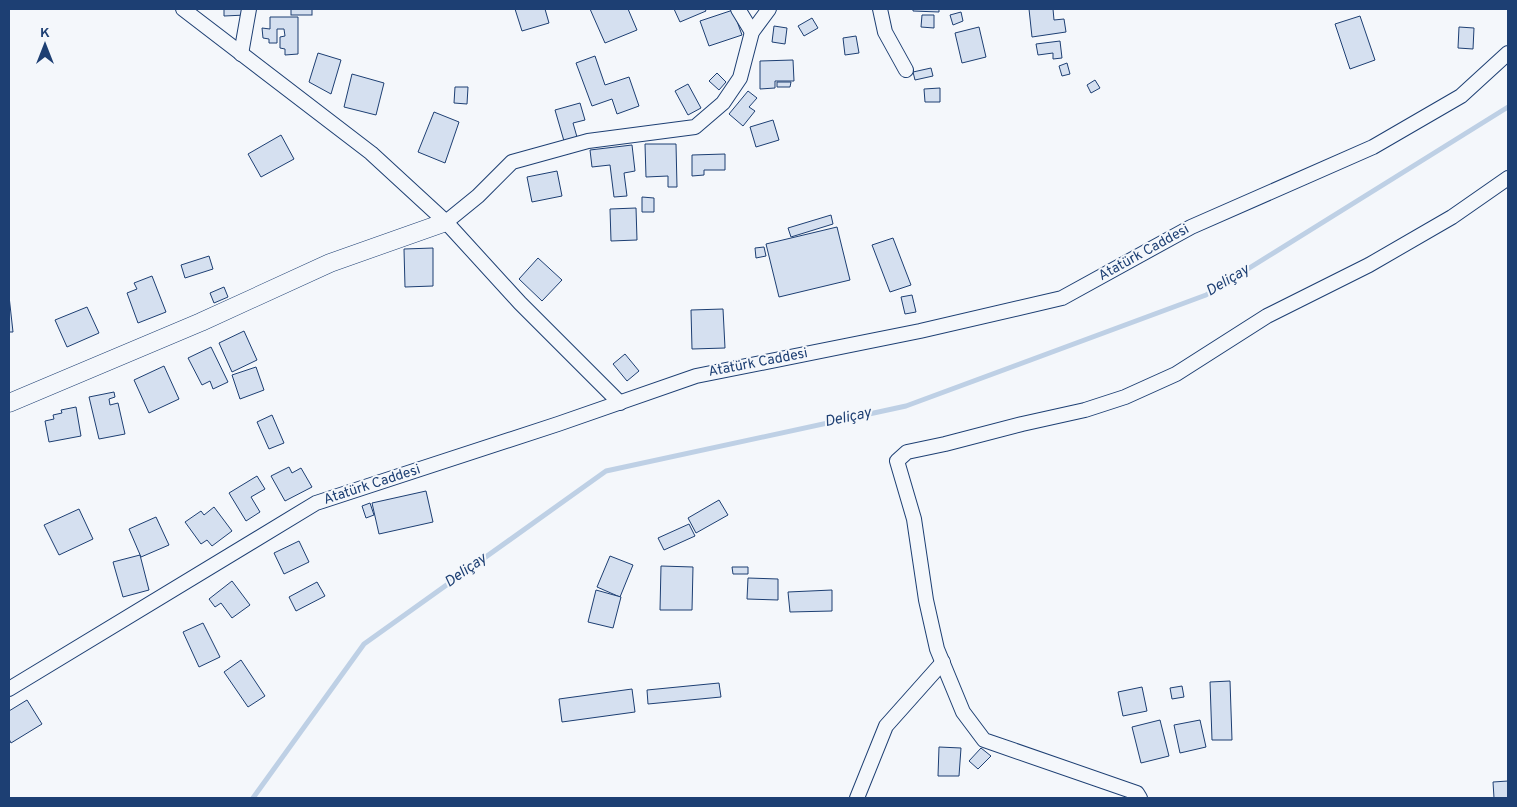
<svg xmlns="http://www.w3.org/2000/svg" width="1517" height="807" viewBox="0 0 1517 807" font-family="Overpass,sans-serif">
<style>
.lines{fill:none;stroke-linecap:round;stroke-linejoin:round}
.stream{stroke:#bed0e5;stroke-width:5}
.building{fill:#d5e0f0;stroke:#1d3f73}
.minor-casing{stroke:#1d3f73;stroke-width:16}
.tertiary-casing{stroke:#1d3f73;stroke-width:19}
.minor{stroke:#f4f7fb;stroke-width:14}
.tertiary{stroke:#f4f7fb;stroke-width:18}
.labels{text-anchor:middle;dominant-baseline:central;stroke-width:4;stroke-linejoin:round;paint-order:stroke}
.street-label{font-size:14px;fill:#1d3f73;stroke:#f4f7fb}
.water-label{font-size:15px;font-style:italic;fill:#1d3f73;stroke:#f4f7fb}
</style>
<rect width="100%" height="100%" fill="#f4f7fb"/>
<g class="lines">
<polyline class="stream" points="253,798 364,644 606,471 906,406 1206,295 1508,107"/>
</g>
<g class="building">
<polygon points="224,9 247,9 246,15 224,16"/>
<rect x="291" y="9" width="21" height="6"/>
<polygon points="515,9 545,9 549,23 522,31"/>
<polygon points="590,9 628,9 637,30 605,43"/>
<polygon points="674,9 705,9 706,11 680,22"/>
<polygon points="913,9 939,9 939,12 913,11"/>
<polygon points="1029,9 1053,9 1054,20 1064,19 1066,32 1032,37"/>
<polygon points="733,10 742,35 709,46 700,21"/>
<polygon points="961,12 963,21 953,25 950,15"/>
<polygon points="922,15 934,15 934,28 921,27"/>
<polygon points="1360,16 1375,60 1350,69 1335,24"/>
<polygon points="270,17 298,17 298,54 285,55 285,49 280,48 280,37 285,36 284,29 277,29 277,43 269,43 269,39 263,38 262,28 270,29"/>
<polygon points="812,18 818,28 804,36 798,26"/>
<polygon points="774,26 787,28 785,44 772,42"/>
<polygon points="979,27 986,57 962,63 955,33"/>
<polygon points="1459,27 1474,28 1473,49 1458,48"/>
<polygon points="856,36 859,53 845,55 843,38"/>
<polygon points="1060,41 1062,58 1053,59 1053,53 1038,55 1036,44"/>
<polygon points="318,53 341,60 331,94 309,82"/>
<polygon points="595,56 605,85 629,77 639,106 617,114 612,99 592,106 576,63"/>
<polygon points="793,60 794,81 775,81 775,88 760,89 760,61"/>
<polygon points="1067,63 1070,74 1062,76 1059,66"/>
<polygon points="931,68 933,76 915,80 913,72"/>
<polygon points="717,73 726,82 719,90 709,81"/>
<polygon points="352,74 384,83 376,115 344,107"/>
<polygon points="1095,80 1100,88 1091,93 1087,85"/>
<polygon points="777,82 791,82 790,87 777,87"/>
<polygon points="688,84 701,108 688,115 675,91"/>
<polygon points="455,87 468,87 467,104 454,103"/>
<polygon points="940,88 940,102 925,102 924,89"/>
<polygon points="748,91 757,98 749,107 755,111 743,126 729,114"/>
<polygon points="580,103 585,120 573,123 577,137 564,141 555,110"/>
<polygon points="434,112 459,122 445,163 418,152"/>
<polygon points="773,120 779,140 756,147 750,127"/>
<polygon points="281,135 294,159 261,177 248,154"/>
<polygon points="645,144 676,144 677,187 668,187 668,176 646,177"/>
<polygon points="632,145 635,171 624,173 627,196 614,197 610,165 592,167 590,150"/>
<polygon points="725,154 725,170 704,170 704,175 692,176 692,155"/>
<polygon points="557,171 562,196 532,202 527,177"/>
<polygon points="642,197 654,198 654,212 642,212"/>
<polygon points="636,208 637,240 611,241 610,209"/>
<polygon points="831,215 833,224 791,237 788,228"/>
<polygon points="837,227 850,280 779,297 766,244"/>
<polygon points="893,238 911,285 890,292 872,245"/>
<polygon points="764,247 766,256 756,258 755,248"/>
<polygon points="433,248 433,286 405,287 404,249"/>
<polygon points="209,256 213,269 185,278 181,265"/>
<polygon points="538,258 562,280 542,301 519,279"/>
<polygon points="152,276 166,312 138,323 127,293 137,289 134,283"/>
<polygon points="224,287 228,297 214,303 210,293"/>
<polygon points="912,295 916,312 905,314 901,297"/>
<polygon points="9,296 13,332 9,332"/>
<polygon points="87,307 99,333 67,347 55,320"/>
<polygon points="723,309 725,348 692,349 691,310"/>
<polygon points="244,331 257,360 232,372 219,343"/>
<polygon points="211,347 228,382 213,389 210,381 202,385 188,358"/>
<polygon points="625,354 639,371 627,381 613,364"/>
<polygon points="164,366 179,399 149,413 134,380"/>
<polygon points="256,367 264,390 240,399 232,375"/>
<polygon points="114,392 115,397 109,399 110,405 118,403 125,434 99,439 89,397"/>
<polygon points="76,407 81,436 49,442 45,421 54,419 53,415 62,413 61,410"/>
<polygon points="272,415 284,443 269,449 257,422"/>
<polygon points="289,467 292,473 301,468 312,487 285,501 271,476"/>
<polygon points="257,476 265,489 251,497 260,512 246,521 229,493"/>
<polygon points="426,491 433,522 379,534 372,503"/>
<polygon points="719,500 728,515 696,533 688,518"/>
<polygon points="370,503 374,515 366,518 362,506"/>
<polygon points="214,507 232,531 212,546 207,540 201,544 185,522 201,511 204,515"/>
<polygon points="79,509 93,539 59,555 44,525"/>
<polygon points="156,517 169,545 141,557 129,529"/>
<polygon points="689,524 695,536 664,550 658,538"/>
<polygon points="299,541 309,562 284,574 274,553"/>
<polygon points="140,555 149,590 123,597 113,562"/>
<polygon points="610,556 633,565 620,597 597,587"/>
<polygon points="661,566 693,567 692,610 660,610"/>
<polygon points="732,567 748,567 748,574 733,574"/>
<polygon points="748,578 778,579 778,600 747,599"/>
<polygon points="232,581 250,605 232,618 221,603 215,607 209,599"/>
<polygon points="317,582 325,596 296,611 289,597"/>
<polygon points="596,590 621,597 613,628 588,622"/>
<polygon points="832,590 832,611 790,612 788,592"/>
<polygon points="203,623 220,657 199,667 183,632"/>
<polygon points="241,660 265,696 248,707 224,672"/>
<polygon points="1230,681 1232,740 1212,740 1210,682"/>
<polygon points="719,683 721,697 648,704 647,690"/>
<polygon points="1182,686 1184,697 1172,699 1170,688"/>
<polygon points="1142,687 1147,711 1123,716 1118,692"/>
<polygon points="632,689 635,712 562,722 559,699"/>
<polygon points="27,700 42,724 11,743 9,739 9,711"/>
<polygon points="1160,720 1169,756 1141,763 1132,727"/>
<polygon points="1200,720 1206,747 1180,753 1174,725"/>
<polygon points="939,747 961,748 959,776 938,776"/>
<polygon points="981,748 991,756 978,769 969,761"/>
<polygon points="1508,781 1508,798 1494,798 1493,782"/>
</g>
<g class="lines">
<defs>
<g id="minor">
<polyline points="183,9 371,153 446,222 520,303 620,403"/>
<polyline points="738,9 752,32"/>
<polyline points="880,9 885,32 906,70"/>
<polyline points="241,54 249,9"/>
<polyline points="446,222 478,196 512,162 588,141 695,127 723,103 740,78 752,32 769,9"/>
<polyline points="9,689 316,503 558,424 696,376 920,331 1062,298 1191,227 1373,147 1461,96 1508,53"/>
<polyline points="857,798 886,726 943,662"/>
<polyline points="1140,798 1137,793 984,740 963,712 937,649 926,600 914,519 897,461 907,452 945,444 1022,424 1085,410 1125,397 1176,374 1267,316 1369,265 1452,217 1508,178"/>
</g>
<polyline id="tertiary" points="9,403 201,322 330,263 446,222"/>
</defs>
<use href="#minor" class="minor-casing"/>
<use href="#tertiary" class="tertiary-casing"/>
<use href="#minor" class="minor"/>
<use href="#tertiary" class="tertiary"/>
</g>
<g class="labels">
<g class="street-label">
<text transform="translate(1144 253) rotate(-29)">Atatürk Caddesi</text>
<text transform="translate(758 363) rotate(-11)">Atatürk Caddesi</text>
<text transform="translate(372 485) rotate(-18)">Atatürk Caddesi</text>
</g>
<g class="water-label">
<text transform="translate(1228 281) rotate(-31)">Deliçay</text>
<text transform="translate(848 418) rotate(-12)">Deliçay</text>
<text transform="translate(466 571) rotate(-35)">Deliçay</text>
</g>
</g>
<rect width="1517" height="807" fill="none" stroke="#1d3f73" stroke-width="20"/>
<g transform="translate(45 45)" stroke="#f4f7fb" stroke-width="4" paint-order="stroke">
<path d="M0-4L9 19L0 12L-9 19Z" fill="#1d3f73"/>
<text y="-8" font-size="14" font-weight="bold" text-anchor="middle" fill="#1d3f73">K</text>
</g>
</svg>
